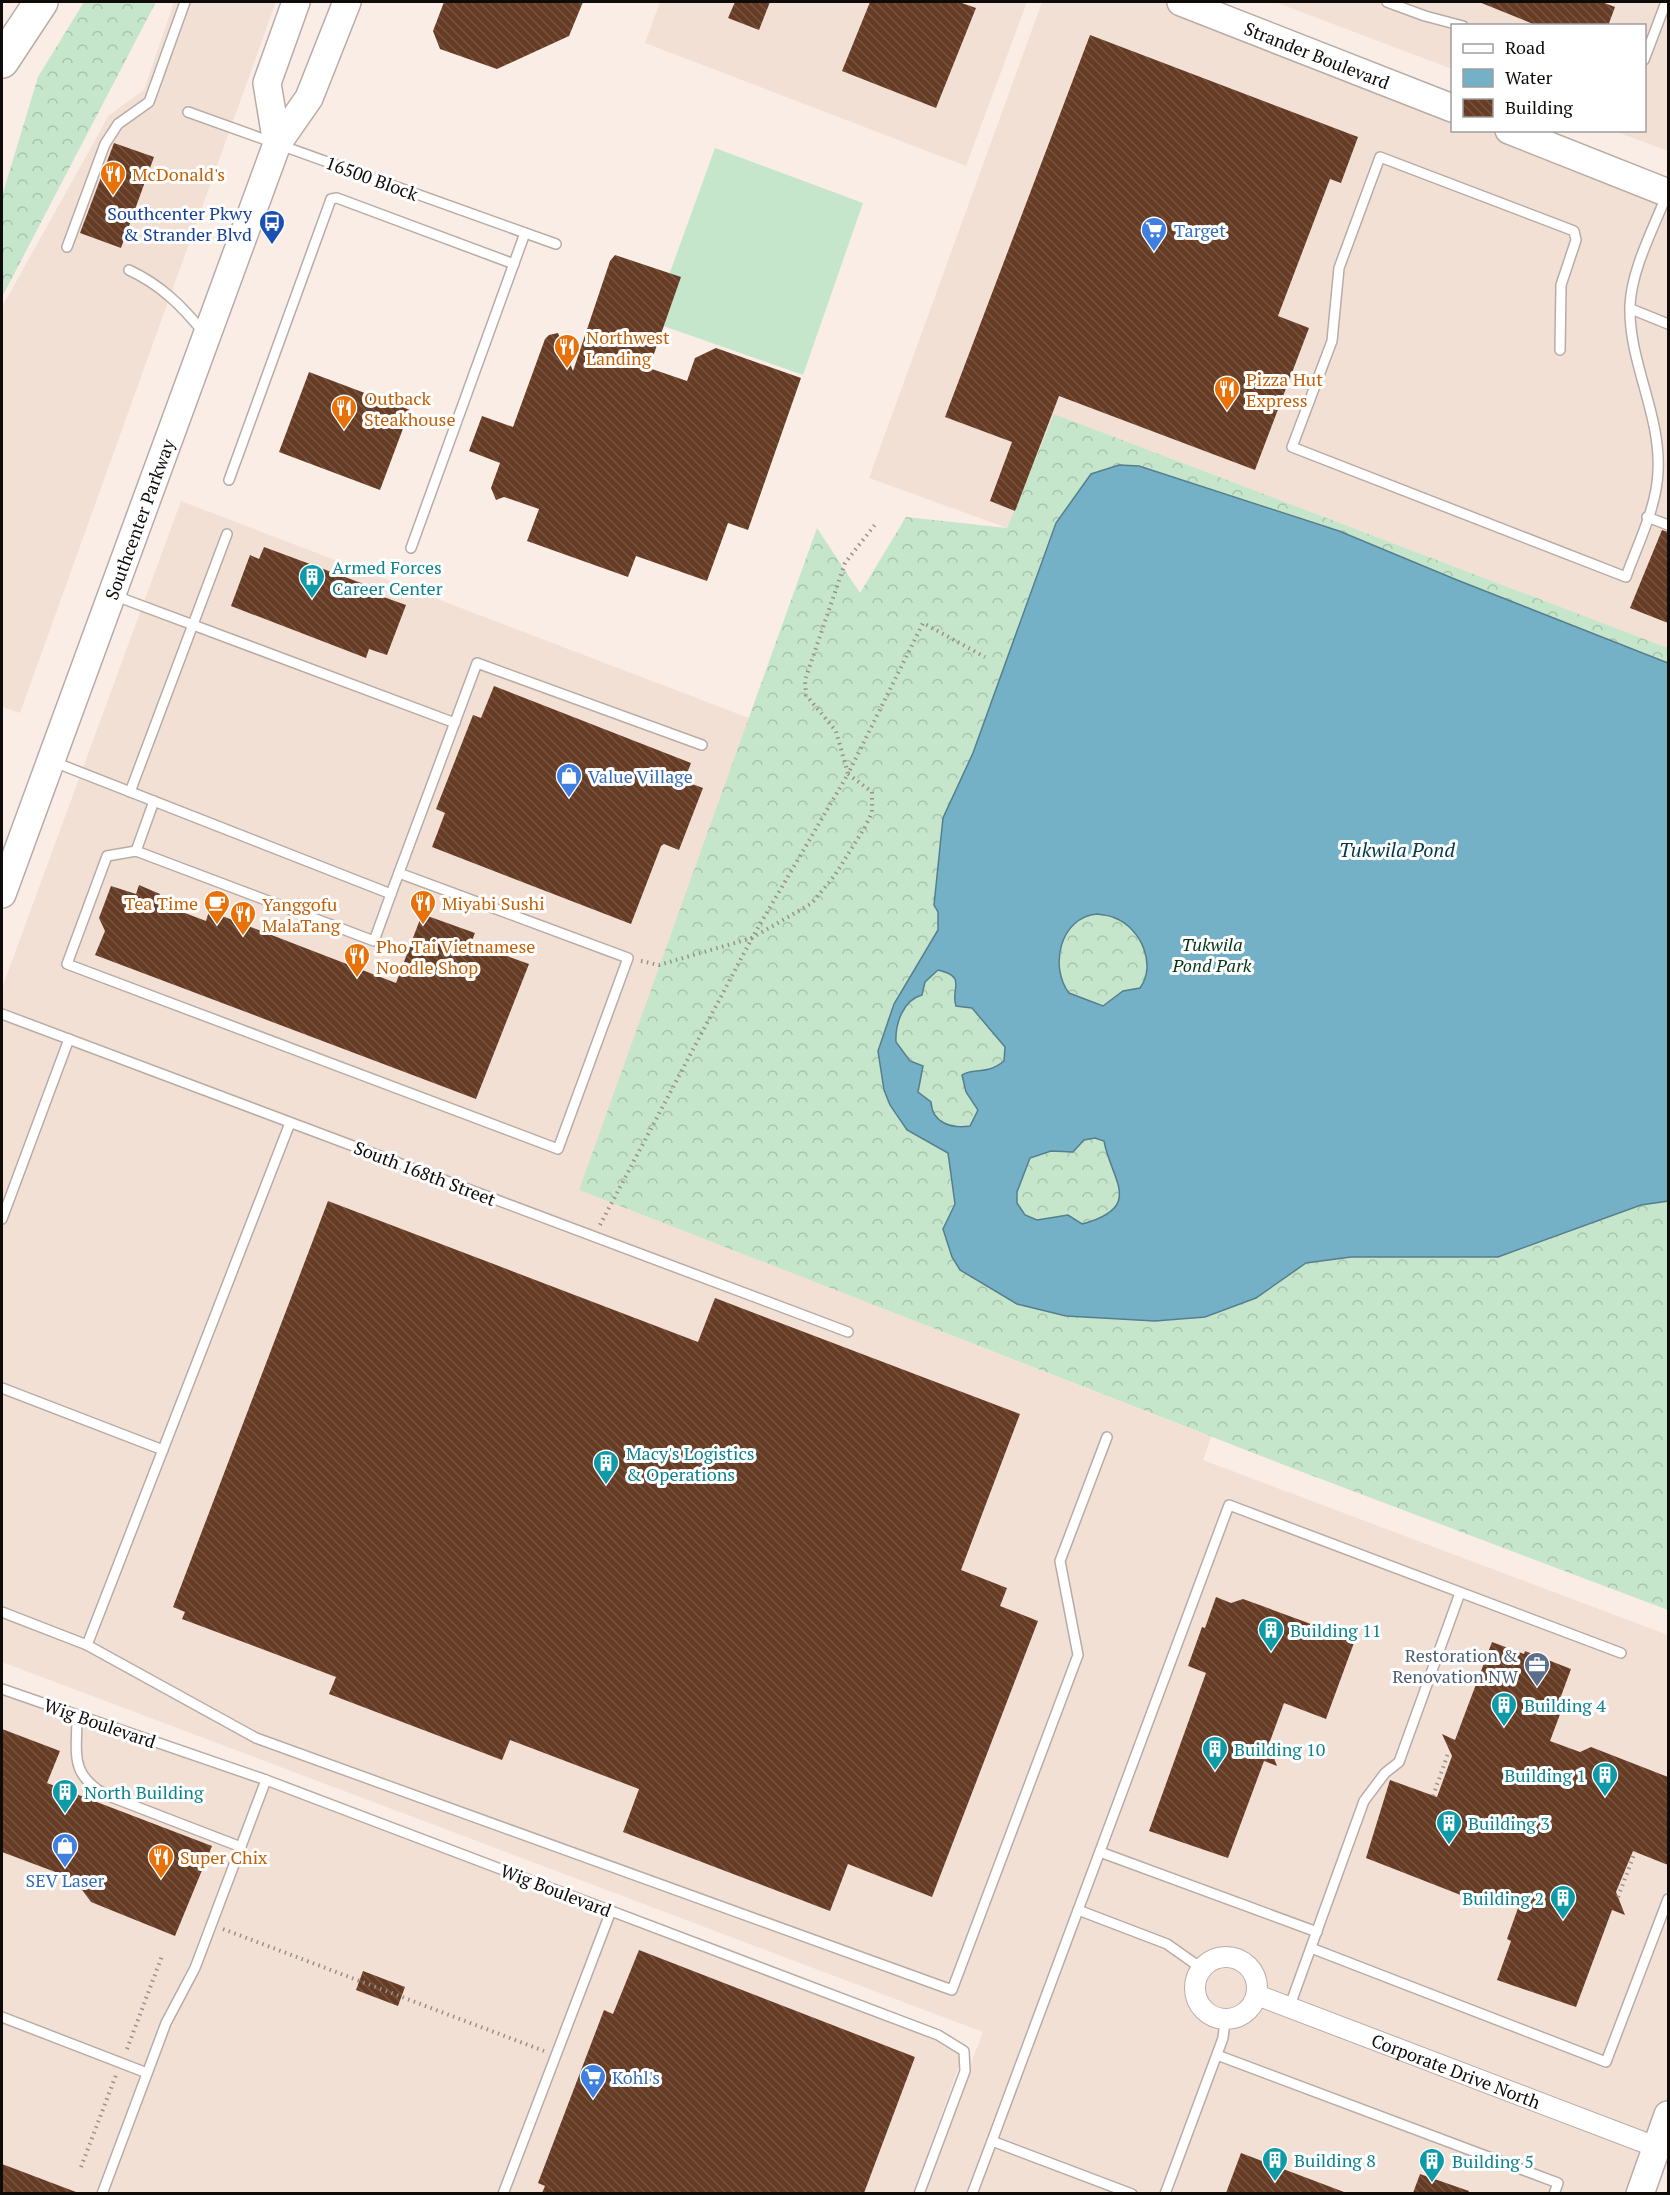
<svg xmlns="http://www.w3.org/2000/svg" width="1670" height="2195" viewBox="0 0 1670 2195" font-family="'PT Serif',serif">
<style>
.built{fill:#f3e0d5}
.grass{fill:#c5e6cb}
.forest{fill:url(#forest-crowns)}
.water{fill:#74b1c6;stroke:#567f8d;stroke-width:1.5;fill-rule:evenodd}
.building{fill:url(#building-back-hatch)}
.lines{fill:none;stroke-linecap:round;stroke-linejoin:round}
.lane-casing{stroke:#b9aca5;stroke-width:12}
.street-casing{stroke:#b9aca5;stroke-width:22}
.secondary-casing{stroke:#b9aca5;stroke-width:30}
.highway-casing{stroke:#b9aca5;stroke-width:36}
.path{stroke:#99908b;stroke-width:4;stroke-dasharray:1.5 4.5;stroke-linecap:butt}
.lane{stroke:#fff;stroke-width:9}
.street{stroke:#fff;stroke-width:20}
.secondary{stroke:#fff;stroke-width:27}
.highway{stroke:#fff;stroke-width:33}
.labels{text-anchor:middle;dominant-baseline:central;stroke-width:6;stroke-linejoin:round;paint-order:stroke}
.street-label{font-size:18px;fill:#0f0b09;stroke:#fff}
.food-label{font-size:18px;fill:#c56008;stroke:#fff;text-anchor:start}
.transit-label{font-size:18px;fill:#164399;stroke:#fff;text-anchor:end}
.shop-label{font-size:18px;fill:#366cbe;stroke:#fff;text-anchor:start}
.culture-label{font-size:18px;fill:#0d838f;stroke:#fff;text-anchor:start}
.park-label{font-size:18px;font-style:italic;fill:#003615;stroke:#fff}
.service-label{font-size:18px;fill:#4e5e75;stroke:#fff;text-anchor:end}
.water-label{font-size:20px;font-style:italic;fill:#003948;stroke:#fff}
</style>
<defs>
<pattern id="forest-crowns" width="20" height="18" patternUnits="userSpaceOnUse" patternTransform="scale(1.5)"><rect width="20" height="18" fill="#c5e6cb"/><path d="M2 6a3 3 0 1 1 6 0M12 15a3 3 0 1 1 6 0" fill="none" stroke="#a8c4ad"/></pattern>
<pattern id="building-back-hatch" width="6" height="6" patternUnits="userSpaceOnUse" patternTransform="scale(1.5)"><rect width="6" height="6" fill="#663c24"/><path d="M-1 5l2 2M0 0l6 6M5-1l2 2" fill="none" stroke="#765441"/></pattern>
</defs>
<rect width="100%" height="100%" fill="#faede6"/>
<g class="built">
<polygon points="174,2 276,2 20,713 2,707 2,307 109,115 144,90"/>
<polygon points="660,2 1027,2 966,166 645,43"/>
<polygon points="1042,2 1183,2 1452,104 1452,130 1522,131 1668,187 1668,648 1054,414 1007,528 869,478"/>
<polygon points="1275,2 1668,2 1668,151 1614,131 1644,130 1644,26 1452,26 1452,69"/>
<polygon points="181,501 749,718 580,1190 1211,1437 1203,1460 1668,1635 1668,2121 1641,2193 921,2193 983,2032 2,1662 2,988"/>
<polygon points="2,1689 266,1780 964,2051 914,2193 2,2193"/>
</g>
<polygon class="grass" points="715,148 863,203 803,375 652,322"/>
<g class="forest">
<polygon points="84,2 156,2 2,297 2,196 38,77"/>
<polygon points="1054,414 1668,648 1668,1610 1297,1470 579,1190 817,528 860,593 906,517 1007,528"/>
</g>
<path class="water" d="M 1119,465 L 1139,466 L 1339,531 L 1457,580 L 1668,663 L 1668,1201 L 1641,1205 L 1498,1257 L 1351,1257 L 1306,1263 L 1256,1298 L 1205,1317 L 1155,1321 L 1066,1316 L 1017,1304 L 960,1270 L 952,1257 L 943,1229 L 955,1204 L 948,1153 L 907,1130 L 890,1105 L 884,1090 L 878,1051 L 894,1004 L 938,930 L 938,912 L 934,905 L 943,818 L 973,753 L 1056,523 L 1091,474 ZM 1097,914 C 1103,915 1110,915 1115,918 C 1141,928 1157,965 1140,988 L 1123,991 L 1103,1006 L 1069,993 C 1049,967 1060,917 1097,914 ZM 938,970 C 968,977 950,988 956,1006 L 972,1008 L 1005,1047 L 1004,1061 C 986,1076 973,1067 962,1075 L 966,1092 L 978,1110 L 970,1126 C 952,1129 932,1123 931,1102 L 918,1092 L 923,1066 L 910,1061 L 896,1042 C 895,1024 903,1000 922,995 L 925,982 ZM 1095,1138 L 1104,1141 C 1111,1180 1145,1207 1082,1224 L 1068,1215 L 1037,1220 L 1025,1215 L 1017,1203 L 1017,1192 L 1030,1158 L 1051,1151 L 1073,1152 L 1084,1140 Z"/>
<g class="building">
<polygon points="444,2 583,2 569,36 497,69 440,49 433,31"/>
<polygon points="735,2 770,2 759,30 728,18"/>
<polygon points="870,2 959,2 976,8 936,108 842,71"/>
<polygon points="1479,2 1602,2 1615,7 1608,26 1538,26"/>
<polygon points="1090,35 1358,137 1341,183 1330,179 1278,316 1309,328 1255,470 1059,396 1015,511 990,501 1012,442 945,417"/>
<polygon points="114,143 154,157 121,248 80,233"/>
<polygon points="615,255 681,277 649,368 687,381 695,358 716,348 801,378 748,530 728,523 707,581 636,556 628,577 527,541 539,509 504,497 496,500 491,488 500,463 469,451 482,416 513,427 545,339 549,335 558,333 573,371 610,261"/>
<polygon points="309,372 410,410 380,490 279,452"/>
<polygon points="1662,530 1668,532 1668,623 1630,608"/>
<polygon points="264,547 380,590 378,595 406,605 387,655 369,649 366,658 231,606 250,555 259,559"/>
<polygon points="494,686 691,763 684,781 703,788 679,850 664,844 661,846 631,924 432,847 445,813 436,809 473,715 481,718"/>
<polygon points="139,885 160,894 156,902 206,921 209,911 396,983 422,914 475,933 471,943 529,964 476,1099 95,955 105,931 99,918 111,886 136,894"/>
<polygon points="328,1201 698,1342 715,1298 1020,1414 961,1570 1007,1588 1000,1606 1038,1621 932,1897 848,1864 830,1911 623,1832 639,1789 510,1740 502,1760 329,1694 336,1677 182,1619 185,1612 173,1607"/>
<polygon points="1216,1597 1231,1603 1243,1599 1355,1640 1326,1719 1284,1703 1269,1744 1277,1766 1264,1761 1228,1858 1149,1831 1206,1673 1188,1666 1202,1627 1205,1628"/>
<polygon points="1492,1642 1524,1654 1525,1651 1571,1669 1557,1707 1562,1709 1550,1741 1580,1752 1591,1747 1668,1777 1668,1865 1633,1851 1616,1892 1625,1915 1612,1910 1576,2007 1497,1980 1511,1941 1507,1939 1518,1908 1488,1896 1476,1901 1366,1858 1390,1780 1437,1797 1452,1756 1442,1734 1455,1740"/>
<polygon points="2,1729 60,1751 47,1783 212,1846 175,1936 91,1902 74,1879 2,1852"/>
<polygon points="639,1950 915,2057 864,2193 542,2193 545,2186 538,2183 604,2010 613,2014"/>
<polygon points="363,1971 405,1987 398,2006 356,1990"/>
<polygon points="1241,2153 1344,2192 1344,2193 1226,2193"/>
<polygon points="2,2164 76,2192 75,2193 2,2193"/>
<polygon points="1420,2174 1469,2191 1468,2193 1413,2193"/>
</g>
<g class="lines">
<defs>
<g id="lane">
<polyline points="1387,2 1425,16 1463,26"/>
<polyline points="1644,60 1666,2"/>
<polyline points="188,112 556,244"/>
<polyline points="67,247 105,144 118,124 149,102 185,2"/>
<path d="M 129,270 C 161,285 182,306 204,333"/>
<polyline points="1631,309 1668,324"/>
<path d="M 1560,350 L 1561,285 L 1576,240 L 1574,231 L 1380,157 L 1339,268 L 1332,341 L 1292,447 L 1626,577 C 1638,543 1657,507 1658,471 C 1661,414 1628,361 1630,305 C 1632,268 1653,230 1666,196"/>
<polyline points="229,480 331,199 337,198 514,264"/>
<polyline points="1647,517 1668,525"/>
<polyline points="411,548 525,233"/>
<polyline points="113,595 455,723"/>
<polyline points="54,762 391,894 477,663 702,745"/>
<polyline points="130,792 227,534"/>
<polyline points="154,801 136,851 374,941 391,894"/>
<polyline points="136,851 107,856 67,964 558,1149 628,958 399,873"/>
<polyline points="2,1014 848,1332"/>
<polyline points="290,1123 87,1645 256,1738 952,1990 1078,1655 1060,1561 1107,1437"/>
<polyline points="2,1219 69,1039"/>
<polyline points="2,1388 163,1450"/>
<polyline points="2,1612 87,1645"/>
<polyline points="2,1689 266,1780 938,2035 964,2051 965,2071 919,2194"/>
<path d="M 77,1715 C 77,1754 69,1774 106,1795 L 241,1847"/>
<polyline points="1100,1852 1317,1932"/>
<polyline points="1078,1910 1167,1944 1201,1968"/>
<polyline points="1311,1948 1606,2062 1668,1899"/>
<polyline points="1289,2008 1364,1801 1385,1773 1399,1762 1460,1593"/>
<polyline points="2,2017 147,2073"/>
<polyline points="1217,2055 1558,2183 1554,2194"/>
<polyline points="102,2194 166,2023 195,1968 266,1780"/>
<polyline points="503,2194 611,1911"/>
<polyline points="972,2194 992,2141"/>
<polyline points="1132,2194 992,2141 1229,1505 1621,1653"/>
<polyline points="1165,2194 1223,2038 1225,2020"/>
</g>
<g id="street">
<circle cx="1226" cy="1988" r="31"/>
<path id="s1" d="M 1257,1995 L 1656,2147"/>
</g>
<g id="secondary">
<path id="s2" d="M 1181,2 L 1452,108"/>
<polyline points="1509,130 1668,193"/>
<polyline points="277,144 267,83 296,2"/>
<path id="s3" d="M 2,894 L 277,144 L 309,98 L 347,2"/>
<polyline points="1640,2194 1668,2115"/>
</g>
<polyline id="highway" points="2,61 41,2"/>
</defs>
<use href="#lane" class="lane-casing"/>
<use href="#street" class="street-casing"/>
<use href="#secondary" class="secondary-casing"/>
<use href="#highway" class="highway-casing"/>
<g class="path">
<polyline points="641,961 659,965 752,938 848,774 836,731 806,695 805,680 845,563 877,522"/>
<polyline points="600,1225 752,938 812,903 835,875 865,827 872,812 872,792 848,774 923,623 985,657"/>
<polyline points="1433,1796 1449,1751"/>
<polyline points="1618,1897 1635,1852"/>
<polyline points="223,1929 544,2051"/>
<polyline points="127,2049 162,1956"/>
<polyline points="81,2167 116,2075"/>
</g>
<use href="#lane" class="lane"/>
<use href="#street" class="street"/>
<use href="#secondary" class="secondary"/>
<use href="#highway" class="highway"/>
</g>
<defs>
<symbol id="restaurant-pin" viewBox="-11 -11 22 30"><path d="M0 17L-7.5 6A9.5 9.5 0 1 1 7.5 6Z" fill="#e8710a" stroke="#fff"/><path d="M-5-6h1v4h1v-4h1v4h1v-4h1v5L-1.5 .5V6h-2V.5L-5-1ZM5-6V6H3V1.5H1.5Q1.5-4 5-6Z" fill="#fff"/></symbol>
<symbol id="bus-pin" viewBox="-11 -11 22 30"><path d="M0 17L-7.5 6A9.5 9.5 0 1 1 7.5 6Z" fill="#1a4fb4" stroke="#fff"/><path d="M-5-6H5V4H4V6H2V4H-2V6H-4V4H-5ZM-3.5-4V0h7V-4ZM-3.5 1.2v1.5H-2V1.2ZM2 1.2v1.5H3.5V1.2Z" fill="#fff"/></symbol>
<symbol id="supermarket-pin" viewBox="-11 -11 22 30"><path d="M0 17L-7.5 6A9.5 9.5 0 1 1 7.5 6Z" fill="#3f7fe0" stroke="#fff"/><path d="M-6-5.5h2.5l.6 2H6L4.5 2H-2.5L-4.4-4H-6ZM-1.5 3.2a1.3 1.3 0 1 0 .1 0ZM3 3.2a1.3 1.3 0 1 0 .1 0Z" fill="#fff"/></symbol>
<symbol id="building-pin" viewBox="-11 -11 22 30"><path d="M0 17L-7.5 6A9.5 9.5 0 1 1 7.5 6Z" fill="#0f9aa8" stroke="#fff"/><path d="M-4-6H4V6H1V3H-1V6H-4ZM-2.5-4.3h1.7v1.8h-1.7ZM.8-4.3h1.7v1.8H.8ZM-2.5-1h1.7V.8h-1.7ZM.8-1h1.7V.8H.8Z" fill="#fff"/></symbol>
<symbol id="shop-pin" viewBox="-11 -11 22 30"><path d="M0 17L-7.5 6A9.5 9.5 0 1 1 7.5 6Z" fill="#3f7fe0" stroke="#fff"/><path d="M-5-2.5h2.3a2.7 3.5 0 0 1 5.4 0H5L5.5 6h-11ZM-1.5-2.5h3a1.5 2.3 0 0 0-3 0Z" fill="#fff"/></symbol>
<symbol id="cafe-pin" viewBox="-11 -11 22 30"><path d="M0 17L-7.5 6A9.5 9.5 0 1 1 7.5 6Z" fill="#e8710a" stroke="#fff"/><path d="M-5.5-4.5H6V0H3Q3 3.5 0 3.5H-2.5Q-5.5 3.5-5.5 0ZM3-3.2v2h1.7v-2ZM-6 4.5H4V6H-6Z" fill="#fff"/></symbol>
<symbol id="office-pin" viewBox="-11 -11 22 30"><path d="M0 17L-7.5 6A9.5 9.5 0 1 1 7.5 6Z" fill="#5c6f8a" stroke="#fff"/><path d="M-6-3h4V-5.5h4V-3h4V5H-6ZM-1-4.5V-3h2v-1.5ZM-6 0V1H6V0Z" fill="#fff"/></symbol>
</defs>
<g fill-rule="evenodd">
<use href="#restaurant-pin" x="98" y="159" width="30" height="40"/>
<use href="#bus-pin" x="257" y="208" width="30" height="40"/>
<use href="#supermarket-pin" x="1139" y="215" width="30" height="40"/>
<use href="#restaurant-pin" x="552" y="332" width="30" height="40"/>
<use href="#restaurant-pin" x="1212" y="374" width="30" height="40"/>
<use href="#restaurant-pin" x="329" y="393" width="30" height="40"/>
<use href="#building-pin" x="297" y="562" width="30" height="40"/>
<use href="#shop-pin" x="554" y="761" width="30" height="40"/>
<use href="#cafe-pin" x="202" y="888" width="30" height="40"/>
<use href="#restaurant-pin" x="408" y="888" width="30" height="40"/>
<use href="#restaurant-pin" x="228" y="899" width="30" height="40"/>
<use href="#restaurant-pin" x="342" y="941" width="30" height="40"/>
<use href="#building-pin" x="591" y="1448" width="30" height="40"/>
<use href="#building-pin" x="1256" y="1615" width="30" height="40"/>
<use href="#office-pin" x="1522" y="1650" width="30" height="40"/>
<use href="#building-pin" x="1489" y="1690" width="30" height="40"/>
<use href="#building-pin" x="1200" y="1734" width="30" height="40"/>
<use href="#building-pin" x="1590" y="1760" width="30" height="40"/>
<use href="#building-pin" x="50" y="1777" width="30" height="40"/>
<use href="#building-pin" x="1434" y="1808" width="30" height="40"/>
<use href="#shop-pin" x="50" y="1831" width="30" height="40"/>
<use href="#restaurant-pin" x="146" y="1842" width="30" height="40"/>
<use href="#building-pin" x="1548" y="1883" width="30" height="40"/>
<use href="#supermarket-pin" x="578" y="2062" width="30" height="40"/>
<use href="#building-pin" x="1260" y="2145" width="30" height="40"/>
<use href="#building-pin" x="1417" y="2146" width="30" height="40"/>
</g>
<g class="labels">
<g class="street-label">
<text stroke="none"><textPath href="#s2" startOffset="146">Strander Boulevard</textPath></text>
<text transform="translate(372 178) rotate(20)">16500 Block</text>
<text stroke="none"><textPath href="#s3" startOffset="399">Southcenter Parkway</textPath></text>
<text transform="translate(425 1173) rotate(21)">South 168th Street</text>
<text transform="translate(100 1723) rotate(19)">Wig Boulevard</text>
<text transform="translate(556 1890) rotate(21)">Wig Boulevard</text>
<text stroke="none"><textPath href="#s1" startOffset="213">Corporate Drive North</textPath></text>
</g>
<g class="food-label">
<text x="132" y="174">McDonald's</text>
<text x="586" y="337">Northwest<tspan x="586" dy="21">Landing</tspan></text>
<text x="1246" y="379">Pizza Hut<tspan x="1246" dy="21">Express</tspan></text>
<text x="364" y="398">Outback<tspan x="364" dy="21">Steakhouse</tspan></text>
<text x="198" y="903" text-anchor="end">Tea Time</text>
<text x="442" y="903">Miyabi Sushi</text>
<text x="262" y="904">Yanggofu<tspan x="262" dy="21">MalaTang</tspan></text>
<text x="376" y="946">Pho Tai Vietnamese<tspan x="376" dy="21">Noodle Shop</tspan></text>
<text x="180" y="1857">Super Chix</text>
</g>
<g class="transit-label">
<text x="252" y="213">Southcenter Pkwy<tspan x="252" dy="21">&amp; Strander Blvd</tspan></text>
</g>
<g class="shop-label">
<text x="1174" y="230">Target</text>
<text x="588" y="776">Value Village</text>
<text x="65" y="1880" text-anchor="middle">SEV Laser</text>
<text x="612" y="2077">Kohl's</text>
</g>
<g class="culture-label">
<text x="332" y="567">Armed Forces<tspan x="332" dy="21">Career Center</tspan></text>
<text x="626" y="1453">Macy's Logistics<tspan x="626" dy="21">&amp; Operations</tspan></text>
<text x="1290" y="1630">Building 11</text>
<text x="1524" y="1705">Building 4</text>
<text x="1234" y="1749">Building 10</text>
<text x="1586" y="1775" text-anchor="end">Building 1</text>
<text x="84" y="1792">North Building</text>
<text x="1468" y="1823">Building 3</text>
<text x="1544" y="1898" text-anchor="end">Building 2</text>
<text x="1294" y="2160">Building 8</text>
<text x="1452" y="2161">Building 5</text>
</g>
<g class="park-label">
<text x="1212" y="944">Tukwila<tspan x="1212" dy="21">Pond Park</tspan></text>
</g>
<g class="service-label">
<text x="1518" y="1655">Restoration &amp;<tspan x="1518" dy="21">Renovation NW</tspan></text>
</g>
<g class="water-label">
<text x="1397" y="849">Tukwila Pond</text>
</g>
</g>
<rect width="1670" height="2195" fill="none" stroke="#0f0b09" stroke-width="6"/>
<rect x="1451" y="24" width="195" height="108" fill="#ffffff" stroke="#9f9d9d" stroke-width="1.5"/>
<rect x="1463" y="44" width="30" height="9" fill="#ffffff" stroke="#9f9d9d" stroke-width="1.5"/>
<text x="1505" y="54" font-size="18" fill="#0f0b09">Road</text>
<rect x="1463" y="69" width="30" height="18" fill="#74b1c6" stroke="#9f9d9d" stroke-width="1.5"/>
<text x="1505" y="84" font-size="18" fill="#0f0b09">Water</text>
<rect x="1463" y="99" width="30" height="18" fill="url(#building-back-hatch)" stroke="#9f9d9d" stroke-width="1.5"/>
<text x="1505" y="114" font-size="18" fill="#0f0b09">Building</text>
</svg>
